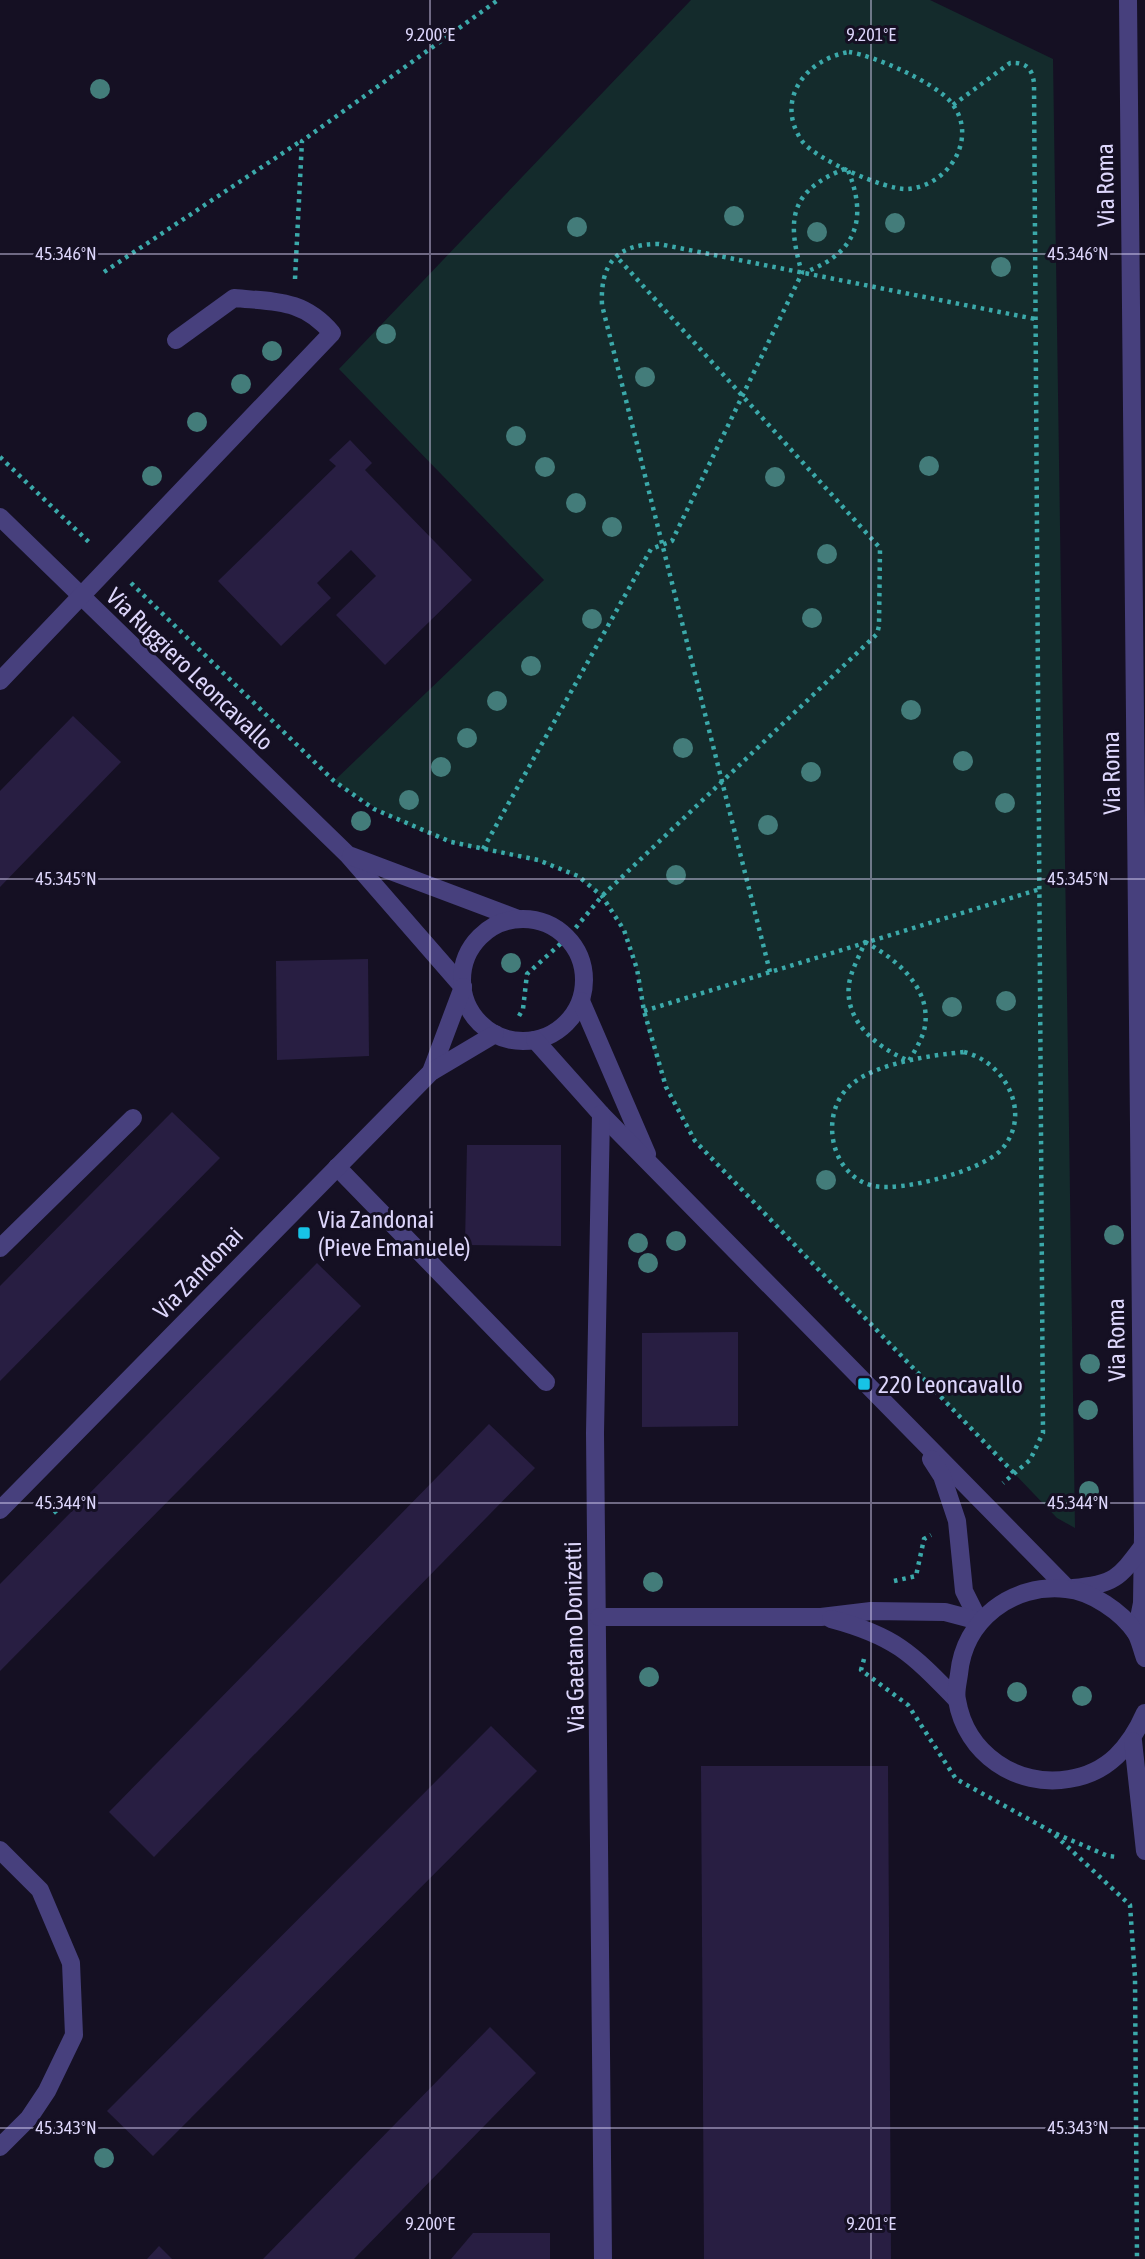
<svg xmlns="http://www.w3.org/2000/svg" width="1145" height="2259" viewBox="0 0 1145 2259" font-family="'Asap Condensed',sans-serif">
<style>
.green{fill:#142b2c}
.building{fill:#281e42}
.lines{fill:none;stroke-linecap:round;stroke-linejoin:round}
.path{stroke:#3ba9aa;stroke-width:4.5;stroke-dasharray:3.5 5;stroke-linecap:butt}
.minor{stroke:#47407d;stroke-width:18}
.tree{fill:#437c7a}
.ticks{fill:none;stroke:#ddd6fb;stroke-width:2;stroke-opacity:0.45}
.poi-dot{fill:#17c3e6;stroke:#151023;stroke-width:2.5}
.labels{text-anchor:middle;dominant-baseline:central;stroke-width:6;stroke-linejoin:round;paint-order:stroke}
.street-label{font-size:24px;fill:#ddd6fb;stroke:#151023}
.poi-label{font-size:24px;fill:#ddd6fb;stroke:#151023;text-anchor:start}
.ticks-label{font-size:18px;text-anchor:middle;fill:#ddd6fb;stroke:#151023;stroke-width:6;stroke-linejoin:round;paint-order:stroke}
</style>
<rect width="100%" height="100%" fill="#151023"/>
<path class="green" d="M 691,0 L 930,0 L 1053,59 L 1075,1528 L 1057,1518 L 695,1141 C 675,1104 657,1069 647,1028 C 639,995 639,961 624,930 C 586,854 521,863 451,842 C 408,829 370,806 334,781 L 544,580 L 339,369 Z"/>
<g class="building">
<polygon points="350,440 372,463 365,470 472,580 385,665 336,615 376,576 351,550 317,583 331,598 281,646 218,581 336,466 329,460"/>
<polygon points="73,716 121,762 0,887 0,791"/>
<polygon points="368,959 369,1056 277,1060 276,961"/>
<polygon points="172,1112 220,1158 0,1381 0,1286"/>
<polygon points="467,1145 561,1145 561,1246 465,1245"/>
<polygon points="317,1263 361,1306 0,1671 0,1584"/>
<polygon points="738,1332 738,1426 642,1427 642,1333"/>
<polygon points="489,1424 535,1468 154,1857 109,1812"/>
<polygon points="491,1726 537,1771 153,2156 107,2111"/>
<polygon points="701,1766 888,1766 891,2259 704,2259"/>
<polygon points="490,2027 536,2073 354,2259 263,2259"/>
<polygon points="473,2233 550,2233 550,2259 451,2259"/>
<polygon points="159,2246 172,2259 147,2259"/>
</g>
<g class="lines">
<g class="path">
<path d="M 849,52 C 875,56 931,81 949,100 C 981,135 950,186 907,189 C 885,190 815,159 802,141 C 774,100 806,59 849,52 Z"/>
<path d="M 953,105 L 1010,63 C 1026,62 1032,68 1034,83 L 1043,1433 L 1030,1460 L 1003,1483"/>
<polyline points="104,272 301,141"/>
<polyline points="295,279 302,141 498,0"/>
<polyline points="0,457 92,545"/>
<polyline points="131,583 334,781 374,809 451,842 538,860 578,876 602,896 624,930 637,969 644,1011 666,1087 695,1141 1014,1473"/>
<path d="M 483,849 L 651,549 L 672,541 L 802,273 C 786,218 790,190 847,168 C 868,217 858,253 805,272"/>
<path d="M 865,942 C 895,958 931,987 925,1026 C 923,1038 915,1050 909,1061 C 878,1048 844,1022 849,984 C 851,970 860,955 865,942 Z"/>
<path d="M 770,972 L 602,305 C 600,264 616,244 659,244 L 1035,319"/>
<polyline points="644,1011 1040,889"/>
<polyline points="519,1016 523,1009 527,974 568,937 602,896 877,634 879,626 880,548 616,256"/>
<path d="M 964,1052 C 1006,1062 1034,1116 1000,1151 C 980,1171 902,1192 874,1186 C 829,1176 818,1111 852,1084 C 877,1063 932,1055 964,1052 Z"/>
<polyline points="49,1504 59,1516"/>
<polyline points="894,1581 916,1576 924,1539 931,1535"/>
<polyline points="864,1659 861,1670 908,1705 956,1779 1052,1832 1108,1856 1118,1857"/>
<polyline points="1055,1835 1130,1905 1135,1977 1137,2259"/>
</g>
<g class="minor">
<polyline points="1128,0 1143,1534 1142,1603 1136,1633"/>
<polyline points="0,517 348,855 463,987"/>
<path d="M 0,681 L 332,333 C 303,299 276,302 234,298 L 176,340"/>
<polyline points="351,856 518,919"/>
<circle cx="523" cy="980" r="61"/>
<polyline points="581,1001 647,1154"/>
<polyline points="535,1040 601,1114 1068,1589"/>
<polyline points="431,1072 463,987"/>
<polyline points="601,1114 595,1433 603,2259"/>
<polyline points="337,1167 546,1382"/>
<polyline points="0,1248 133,1118"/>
<polyline points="931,1459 942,1476 957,1521 964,1591 979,1621"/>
<polyline points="0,1510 431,1072 495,1034"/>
<path d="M 1073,1588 C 1115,1584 1119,1578 1143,1546"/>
<polyline points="599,1617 821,1617 871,1611 945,1612 979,1621"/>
<path d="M 831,1619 C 895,1636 911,1653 956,1699"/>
<path d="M 1145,1658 C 1142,1650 1140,1640 1136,1633 C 1122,1612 1091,1591 1066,1589 C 1012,1583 964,1620 959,1674 C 958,1682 955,1692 957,1700 C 966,1754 1017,1788 1069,1779 C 1108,1773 1130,1747 1145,1713"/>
<polyline points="1133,1741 1145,1851"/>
<polyline points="0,1850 40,1890 71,1963 74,2035 47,2091 29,2118 0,2147"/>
</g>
</g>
<g class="tree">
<circle cx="100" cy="89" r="10"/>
<circle cx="734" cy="216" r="10"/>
<circle cx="895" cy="223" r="10"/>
<circle cx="577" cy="227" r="10"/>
<circle cx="817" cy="232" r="10"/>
<circle cx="1001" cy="267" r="10"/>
<circle cx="386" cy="334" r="10"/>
<circle cx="272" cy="351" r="10"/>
<circle cx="645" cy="377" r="10"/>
<circle cx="241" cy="384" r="10"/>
<circle cx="197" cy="422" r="10"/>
<circle cx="516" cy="436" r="10"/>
<circle cx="929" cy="466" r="10"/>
<circle cx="545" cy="467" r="10"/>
<circle cx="152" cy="476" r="10"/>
<circle cx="775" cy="477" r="10"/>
<circle cx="576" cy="503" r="10"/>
<circle cx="612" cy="527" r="10"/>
<circle cx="827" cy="554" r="10"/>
<circle cx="812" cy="618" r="10"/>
<circle cx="592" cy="619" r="10"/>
<circle cx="531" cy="666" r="10"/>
<circle cx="497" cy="701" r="10"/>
<circle cx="911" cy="710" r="10"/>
<circle cx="467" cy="738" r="10"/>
<circle cx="683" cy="748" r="10"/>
<circle cx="963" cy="761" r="10"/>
<circle cx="441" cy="767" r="10"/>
<circle cx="811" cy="772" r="10"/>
<circle cx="409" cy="800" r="10"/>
<circle cx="1005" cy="803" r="10"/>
<circle cx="361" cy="821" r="10"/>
<circle cx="768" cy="825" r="10"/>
<circle cx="676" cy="875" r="10"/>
<circle cx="511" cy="963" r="10"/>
<circle cx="1006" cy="1001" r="10"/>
<circle cx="952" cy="1007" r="10"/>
<circle cx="826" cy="1180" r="10"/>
<circle cx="1114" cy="1235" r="10"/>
<circle cx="676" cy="1241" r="10"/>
<circle cx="638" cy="1243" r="10"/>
<circle cx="648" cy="1263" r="10"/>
<circle cx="1090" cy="1364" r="10"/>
<circle cx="1088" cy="1410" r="10"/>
<circle cx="1089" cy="1491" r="10"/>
<circle cx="653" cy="1582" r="10"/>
<circle cx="649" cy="1677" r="10"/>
<circle cx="1017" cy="1692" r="10"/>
<circle cx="1082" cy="1696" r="10"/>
<circle cx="104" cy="2158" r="10"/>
</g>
<path class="ticks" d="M 430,0 L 430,2259M 871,0 L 871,2259M 0,254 L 1145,254M 0,879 L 1145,879M 0,1503 L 1145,1503M 0,2128 L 1145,2128"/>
<g class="poi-dot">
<rect x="297" y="1226" width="14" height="14" rx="3.5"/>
<rect x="857" y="1377" width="14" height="14" rx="3.5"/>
</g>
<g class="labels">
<g class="street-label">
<text transform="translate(1105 185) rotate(-91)">Via Roma</text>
<text transform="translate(190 669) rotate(44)">Via Ruggiero Leoncavallo</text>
<text transform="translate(1111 773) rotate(-91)">Via Roma</text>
<text transform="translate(198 1273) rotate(-46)">Via Zandonai</text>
<text transform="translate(1116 1340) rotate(-91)">Via Roma</text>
<text transform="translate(574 1637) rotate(-91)">Via Gaetano Donizetti</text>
</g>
<g class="poi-label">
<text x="318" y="1219">Via Zandonai<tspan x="318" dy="28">(Pieve Emanuele)</tspan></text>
<text x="878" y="1384">220 Leoncavallo</text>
</g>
</g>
<g class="ticks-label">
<text x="430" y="41">9.200°E</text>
<text x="871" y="41">9.201°E</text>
<text x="66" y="260">45.346°N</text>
<text x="1078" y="260">45.346°N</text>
<text x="66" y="885">45.345°N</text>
<text x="1078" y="885">45.345°N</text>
<text x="66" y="1509">45.344°N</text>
<text x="1078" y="1509">45.344°N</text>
<text x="66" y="2134">45.343°N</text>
<text x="1078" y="2134">45.343°N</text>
<text x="430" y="2230">9.200°E</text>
<text x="871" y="2230">9.201°E</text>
</g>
</svg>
